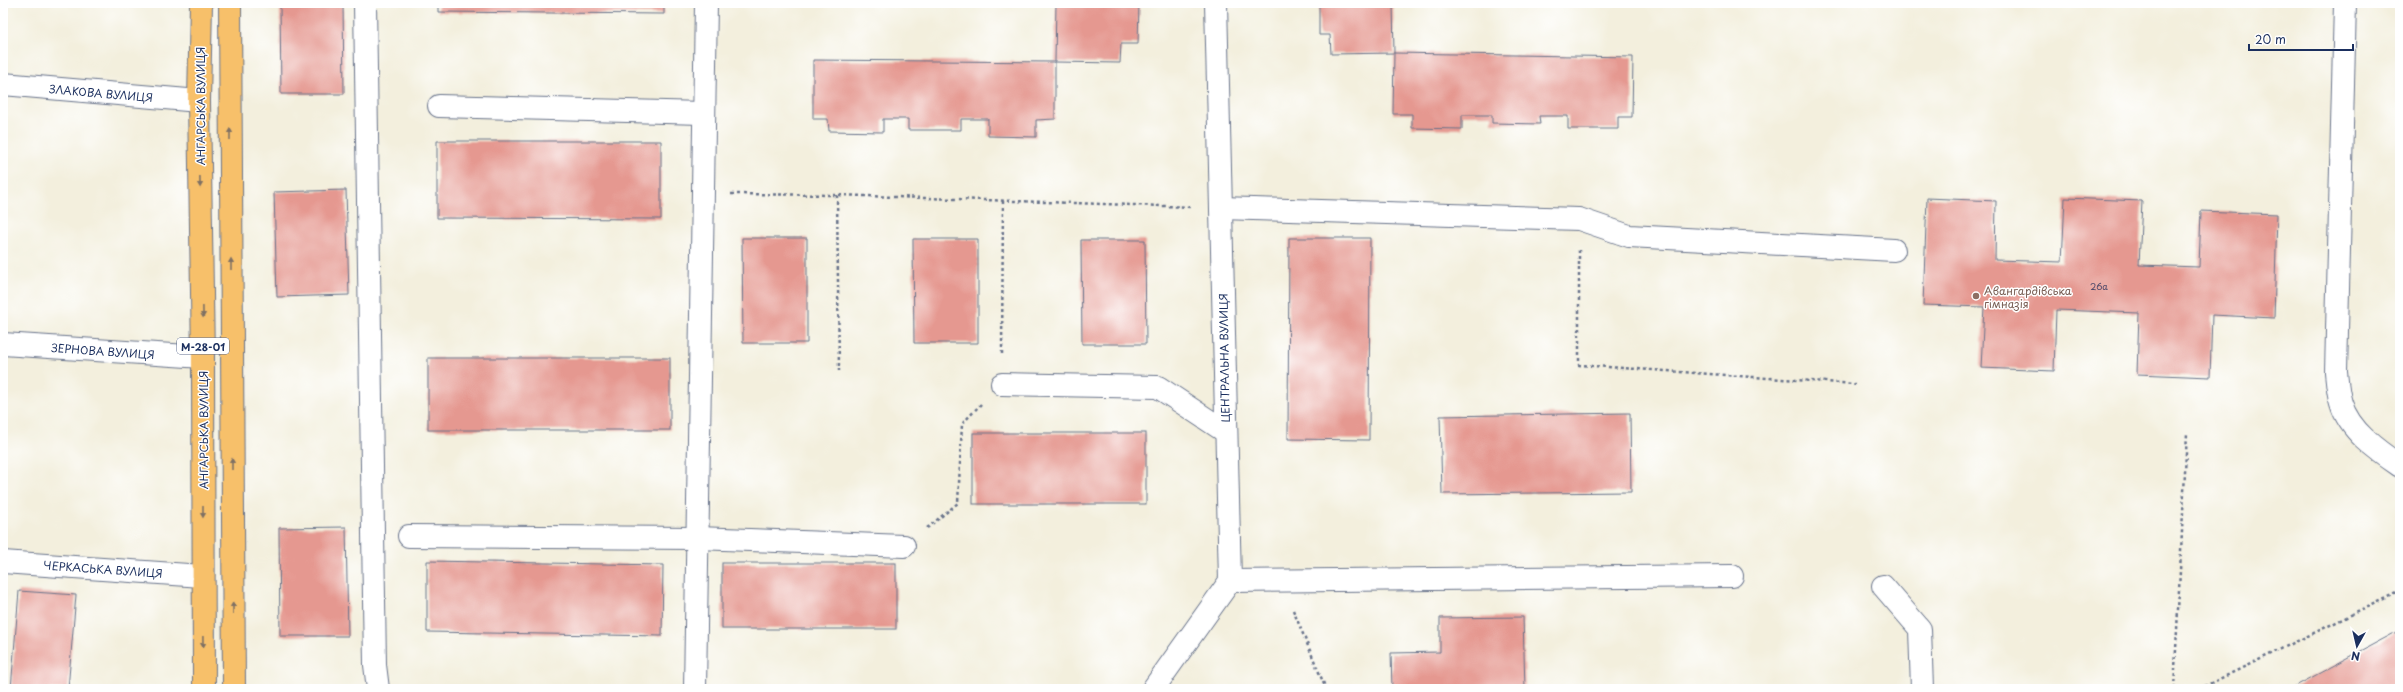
<svg xmlns="http://www.w3.org/2000/svg" width="2403" height="692" viewBox="0 0 2403 692" font-family="'Playpen Sans',sans-serif">
<style>
.building{fill:#e59890}
.lines{fill:none;stroke-linecap:round;stroke-linejoin:round}
.minor-casing{stroke:#67728a;stroke-width:24}
.major-casing{stroke:#67728a;stroke-width:24}
.path{stroke:#67728a;stroke-width:2.5;stroke-dasharray:3 3;stroke-linecap:butt}
.minor{stroke:#fff;stroke-width:22}
.major{stroke:#f7c06b;stroke-width:22}
.oneway{fill:#7e7064}
.education-dot{fill:#8d6e63;stroke:#fff;stroke-width:1.5}
.labels{text-anchor:middle;dominant-baseline:central;stroke-width:3;stroke-linejoin:round;paint-order:stroke}
.number-label{font-size:9px;fill:#4e496a}
.shield{fill:#fff;stroke:#5f6d8e;stroke-width:1}
.shield-label{font-size:10px;font-weight:bold;fill:#1b2f5e}
.street-label{font-size:11px;fill:#1b2f5e;stroke:#fff}
.education-label{font-size:11px;fill:#785e54;stroke:#fff;text-anchor:start}
</style>
<rect width="100%" height="100%" fill="#fff"/>
<filter id="ink" filterUnits="userSpaceOnUse"><feTurbulence type="fractalNoise" baseFrequency=".025" numOctaves="2"/><feDisplacementMap in="SourceGraphic" scale="8" xChannelSelector="R" yChannelSelector="G"/><feConvolveMatrix kernelMatrix="1 2 1 2 8 2 1 2 1" color-interpolation-filters="sRGB"/></filter>
<filter id="wash" filterUnits="userSpaceOnUse"><feTurbulence type="fractalNoise" baseFrequency=".012" numOctaves="4" result="noise"/><feDisplacementMap in="SourceGraphic" scale="16" xChannelSelector="R" yChannelSelector="G"/><feGaussianBlur stdDeviation="0.9" result="paint"/><feColorMatrix in="noise" values="0 0 0 0 0 0 0 0 0 0 0 0 0 0 0 0 0 1.4 0 .05"/><feComposite in="paint" operator="in"/></filter>
<g filter="url(#wash)">
<rect width="100%" height="100%" fill="#f3efdd"/>
<g id="blocks">
<g class="building">
<polygon points="280,3 343,3 344,94 281,94"/>
<polygon points="438,3 664,3 664,14 438,12"/>
<polygon points="1056,3 1139,3 1138,44 1121,44 1120,63 1055,62"/>
<polygon points="1319,3 1393,3 1394,53 1331,54 1330,35 1319,35"/>
<polygon points="1394,53 1633,57 1632,117 1618,117 1618,129 1568,129 1568,116 1539,116 1540,124 1492,123 1492,115 1462,115 1462,129 1412,128 1412,114 1393,114"/>
<polygon points="813,60 1055,62 1055,119 1036,120 1036,137 988,136 988,119 961,119 961,130 908,130 908,119 883,119 883,132 829,131 828,119 813,119"/>
<polygon points="437,141 661,141 661,219 437,218"/>
<polygon points="346,190 349,295 277,297 274,192"/>
<polygon points="1927,198 1996,201 1995,260 2062,262 2065,198 2142,201 2139,265 2199,267 2201,211 2277,214 2274,318 2212,315 2210,377 2137,374 2139,313 2056,310 2054,371 1981,368 1984,307 1923,305"/>
<polygon points="742,238 807,238 807,343 743,343"/>
<polygon points="1289,238 1370,238 1369,440 1288,439"/>
<polygon points="913,239 978,239 978,343 914,343"/>
<polygon points="1081,240 1145,240 1146,344 1082,344"/>
<rect x="428" y="358" width="242" height="72"/>
<polygon points="1630,413 1631,492 1442,494 1440,416"/>
<rect x="973" y="433" width="173" height="71"/>
<polygon points="346,527 348,636 280,636 279,528"/>
<polygon points="427,561 663,565 662,636 427,632"/>
<rect x="722" y="563" width="174" height="66"/>
<polygon points="19,591 76,595 68,689 11,689"/>
<polygon points="1523,617 1525,689 1392,689 1391,653 1440,652 1440,618"/>
<polygon points="2400,630 2400,689 2290,689"/>
</g>
</g>
</g>
<g filter="url(#ink)">
<use href="#blocks" fill-opacity="0" stroke="#67728a" stroke-width="1"/>
<g class="lines">
<defs>
<g id="minor">
<polyline points="365,3 375,665 378,689"/>
<path d="M 2345,3 L 2336,372 C 2337,382 2338,394 2341,403 C 2349,431 2378,451 2400,466"/>
<polyline points="3,84 199,101"/>
<polyline points="439,106 703,113"/>
<polyline points="1221,208 1579,219 1629,236 1894,250"/>
<polyline points="3,344 203,357"/>
<polyline points="1002,384 1158,387 1226,432"/>
<polyline points="409,536 698,538 904,546"/>
<polyline points="3,562 202,576"/>
<polyline points="1230,581 1732,576"/>
<polyline points="1883,586 1920,629 1922,689"/>
<polyline points="695,689 706,3"/>
<polyline points="1153,689 1230,581 1216,3"/>
</g>
<g id="major">
<polyline points="201,3 199,101 203,357 204,689"/>
<polyline points="230,3 234,689"/>
</g>
</defs>
<use href="#minor" class="minor-casing"/>
<use href="#major" class="major-casing"/>
<g class="path">
<polyline points="731,194 837,195 1192,207"/>
<polyline points="837,195 839,371"/>
<polyline points="1579,250 1579,365 1855,384"/>
<polyline points="1002,354 1003,200"/>
<polyline points="927,528 958,503 962,424 981,404"/>
<polyline points="1293,610 1326,689"/>
<polyline points="2174,689 2187,433"/>
<polyline points="2199,689 2400,591"/>
</g>
<use href="#minor" class="minor"/>
<use href="#major" class="major"/>
</g>
<defs><path id="oneway-solid" d="M-6-.8H1V-3.2L6.5 0L1 3.2V.8H-6Z"/></defs>
<g class="oneway">
<use href="#oneway-solid" transform="translate(230 134) rotate(-90)"/>
<use href="#oneway-solid" transform="translate(200 182) rotate(89)"/>
<use href="#oneway-solid" transform="translate(231 264) rotate(-90)"/>
<use href="#oneway-solid" transform="translate(203 312) rotate(89)"/>
<use href="#oneway-solid" transform="translate(232 464) rotate(-90)"/>
<use href="#oneway-solid" transform="translate(203 512) rotate(90)"/>
<use href="#oneway-solid" transform="translate(233 608) rotate(-90)"/>
<use href="#oneway-solid" transform="translate(203 642) rotate(89)"/>
</g>
</g>
<circle class="education-dot" cx="1976" cy="296" r="4"/>
<g class="labels">
<g class="number-label">
<text x="2099" y="286">26а</text>
</g>
<rect class="shield" x="177" y="338" width="52" height="16" rx="3"/>
<g class="shield-label">
<text x="203" y="346">М-28-01</text>
</g>
<g class="street-label">
<text transform="translate(101 93) rotate(5)">ЗЛАКОВА ВУЛИЦЯ</text>
<text transform="translate(200 106) rotate(-90)">АНГАРСЬКА ВУЛИЦЯ</text>
<text transform="translate(103 351) rotate(4)">ЗЕРНОВА ВУЛИЦЯ</text>
<text transform="translate(1224 358) rotate(-91)">ЦЕНТРАЛЬНА ВУЛИЦЯ</text>
<text transform="translate(203 430) rotate(-90)">АНГАРСЬКА ВУЛИЦЯ</text>
<text transform="translate(103 569) rotate(4)">ЧЕРКАСЬКА ВУЛИЦЯ</text>
</g>
<g class="education-label">
<text x="1984" y="290">Авангардівська<tspan x="1984" dy="13">гімназія</tspan></text>
</g>
</g>
<rect width="2403" height="692" fill="none" stroke="#fff" stroke-width="16"/>
<g transform="translate(2357 646) rotate(188)" stroke="#ffffff" stroke-width="3" paint-order="stroke">
<path d="M0-3L7 15L0 10L-7 15Z" fill="#1b2f5e"/>
<text y="-6" font-size="11" font-weight="bold" text-anchor="middle" fill="#1b2f5e">N</text>
</g>
<path d="M2249 44v6h104v-6" fill="none" stroke="#1b2f5e" stroke-width="2"/>
<text x="2255" y="44" font-size="12" fill="#1b2f5e" stroke="#ffffff" stroke-width="3" paint-order="stroke">20 m</text>
</svg>
